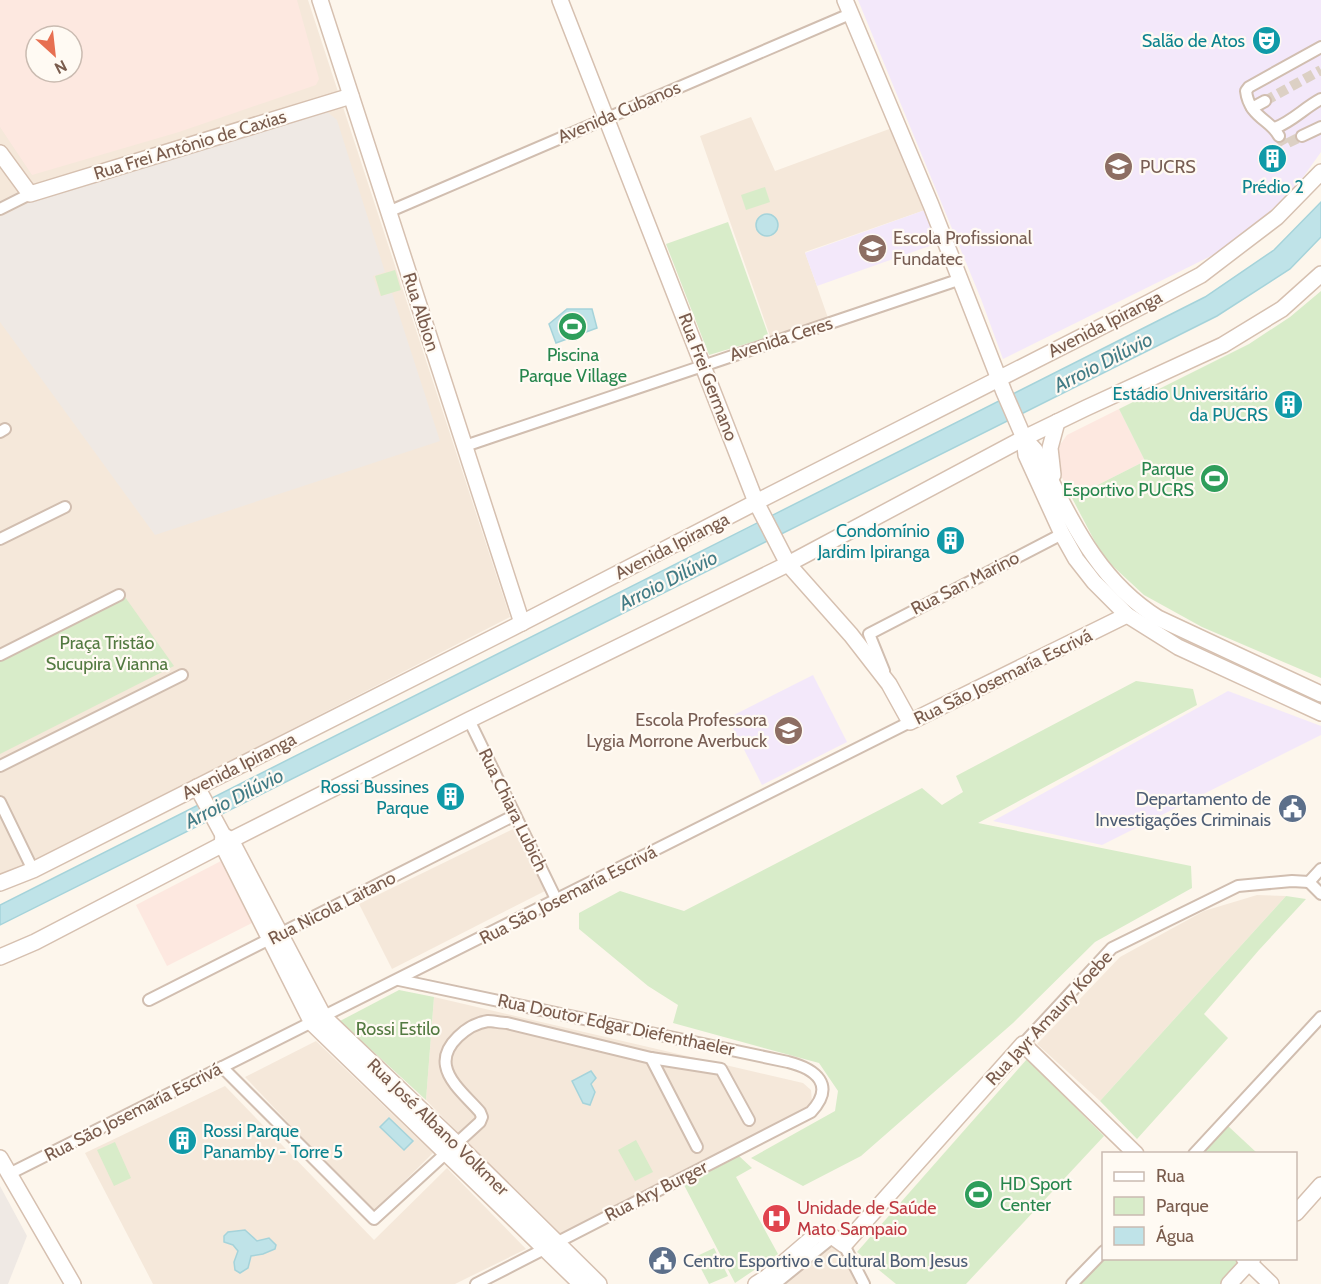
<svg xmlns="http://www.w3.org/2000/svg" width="1321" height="1284" viewBox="0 0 1321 1284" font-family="Cabin,sans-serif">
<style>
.residential{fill:#f5e8da;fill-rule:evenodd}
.commercial{fill:#fde8e0;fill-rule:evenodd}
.industrial{fill:#efe9e4}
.education{fill:#f3e8fa}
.green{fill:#d8ecc9}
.water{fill:#bfe3e8;stroke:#a5d3da;stroke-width:1.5}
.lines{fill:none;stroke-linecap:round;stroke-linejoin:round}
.street-tunnel{stroke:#dcd0c4;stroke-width:10;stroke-dasharray:10 5;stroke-linecap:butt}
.street-casing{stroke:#d1beb0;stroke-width:14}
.secondary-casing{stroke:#d6c0b0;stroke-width:18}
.street{stroke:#fff;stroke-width:10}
.secondary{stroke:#fff;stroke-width:15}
.labels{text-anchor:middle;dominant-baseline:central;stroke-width:4.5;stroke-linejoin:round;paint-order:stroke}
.culture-label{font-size:18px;fill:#0d838f;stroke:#fffaf3;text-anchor:end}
.street-label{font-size:18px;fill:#7a5c4d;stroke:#fffaf3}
.education-label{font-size:18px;fill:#785e54;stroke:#fffaf3;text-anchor:start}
.leisure-label{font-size:18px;fill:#27864d;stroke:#fffaf3}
.park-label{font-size:18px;fill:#537a41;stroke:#fffaf3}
.service-label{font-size:18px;fill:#4e5e75;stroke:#fffaf3;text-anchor:end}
.health-label{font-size:18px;fill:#be3a42;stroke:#fffaf3;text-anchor:start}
.water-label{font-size:20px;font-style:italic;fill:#437c86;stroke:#fffaf3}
</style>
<rect width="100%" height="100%" fill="#fdf6ec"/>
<g class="residential">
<path d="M 0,0 L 308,0 L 510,617 L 23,867 L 0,876 ZM 36,36 L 72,36 L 72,72 L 36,72 Z"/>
<polygon points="751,117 775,171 892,128 925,210 805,252 828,318 770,336 700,136"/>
<polygon points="515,828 545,891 392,969 359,904"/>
<polygon points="1257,895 1286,896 1100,1101 1037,1044 1120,957 1204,911"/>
<polygon points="434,997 803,1083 811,1090 812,1102 805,1110 559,1236 426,1100"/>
<polygon points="316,1041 433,1153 373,1212 245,1077"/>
<polygon points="225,1086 374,1240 447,1168 526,1249 455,1284 153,1284 85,1153"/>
<polygon points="833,1243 859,1284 782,1284"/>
</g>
<g class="commercial">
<path d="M 0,0 L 297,0 L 319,79 L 316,85 L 179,132 L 32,175 L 0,127 ZM 36,36 L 72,36 L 72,72 L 36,72 Z"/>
<polygon points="1119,409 1145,461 1072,498 1057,467 1057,449 1067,435"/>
<polygon points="221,861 252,923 167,966 136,905"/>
</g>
<g class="industrial">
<polygon points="325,110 337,120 385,272 373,276 380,296 392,293 440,441 155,535 0,322 0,217 52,191"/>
<polygon points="0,1186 27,1236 8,1284 0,1284"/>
</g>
<g class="education">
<polygon points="858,0 1321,0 1321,152 1299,183 1279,203 1245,233 1213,255 1003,359 981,299"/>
<polygon points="925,210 938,243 817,286 805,253"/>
<polygon points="813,675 847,742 762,785 728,718"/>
<polygon points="1228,691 1321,726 1321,735 1102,845 993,821"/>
</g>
<g class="green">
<polygon points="765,187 770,202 746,210 741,195"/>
<polygon points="728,222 769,337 709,355 666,244"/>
<polygon points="395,270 401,290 381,296 375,276"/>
<polygon points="1321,291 1321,678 1202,627 1144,595 1103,557 1072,498 1145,461 1119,409 1249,344 1290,317"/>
<polygon points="125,597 174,666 0,754 0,661"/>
<polygon points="1136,681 1193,689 1197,705 978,823 1191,866 1192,888 1095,942 1013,1023 861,1156 803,1186 751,1158 835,1111 838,1091 819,1063 673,1023 678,1005 648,986 579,929 579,913 620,891 684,911 922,788 942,805 963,792 956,776"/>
<polygon points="1286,896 1306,899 1259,950 1204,1014 1228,1038 1137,1139 1100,1101"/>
<polygon points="399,990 434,997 426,1100 340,1021"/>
<polygon points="1027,1059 1104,1136 966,1284 896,1284 857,1252"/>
<polygon points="1228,1126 1257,1153 1202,1153"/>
<polygon points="636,1140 653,1172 635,1181 618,1150"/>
<polygon points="115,1142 131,1178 114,1186 97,1150"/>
<polygon points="739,1156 752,1168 736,1177 778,1254 735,1283 684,1185"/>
<polygon points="714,1248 728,1276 709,1284 695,1257"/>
<polygon points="1104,1259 1244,1259 1220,1284 1080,1284"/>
</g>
<g class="water">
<polygon points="1321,202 1321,237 1290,269 1217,316 0,925 0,905 1205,297 1274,250"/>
<circle cx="767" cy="225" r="11"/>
<polygon points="567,309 592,309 597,328 556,343 549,324"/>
<polygon points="591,1071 596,1078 591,1084 595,1092 590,1105 583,1103 572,1081"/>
<polygon points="389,1118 413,1141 404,1150 380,1127"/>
<polygon points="245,1230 257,1241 269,1238 276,1245 275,1249 263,1254 251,1256 248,1268 240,1273 235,1270 234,1262 238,1251 233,1245 224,1242 224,1236 228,1232"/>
</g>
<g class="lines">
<g class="street-tunnel">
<polyline points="1265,101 1321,70"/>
<polyline points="1279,136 1284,145 1302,136"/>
</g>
<defs>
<g id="street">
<polyline points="1252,108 1265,101"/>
<path d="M 1275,128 C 1293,121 1304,108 1321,99"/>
<path d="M 1279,136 C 1271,120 1249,117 1246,91 L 1249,87 L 1321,47"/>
<polyline points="1302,136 1321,127"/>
<polyline points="0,209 30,194"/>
<polyline points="388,212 850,14"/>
<polyline points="0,432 5,429"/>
<polyline points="465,446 961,279"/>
<polyline points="0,539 65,507"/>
<polyline points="0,655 119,595"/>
<polyline points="884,671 869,634 1062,534"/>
<polyline points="469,720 557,901"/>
<polyline points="0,766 182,675"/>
<polyline points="0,802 33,870"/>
<polyline points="1309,882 1321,869"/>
<polyline points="1309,882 1321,894"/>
<path d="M 399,980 L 788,1062 C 816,1069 836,1085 811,1112 L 476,1284"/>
<polyline points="149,1000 515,815"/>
<polyline points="1023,1044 1112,948 1238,886 1292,881 1309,882"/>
<polyline points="651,1058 697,1147"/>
<path d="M 222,1067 L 374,1219 L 480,1122 L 482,1117 L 480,1112 C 469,1099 449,1083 446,1066 C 442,1045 468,1024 488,1021 C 493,1021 501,1023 507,1023 L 651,1058 L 721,1069 L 749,1120"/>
<polyline points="1194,1154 1321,1017"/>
<polyline points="9,1174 910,722"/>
<polyline points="844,1245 864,1284"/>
<polyline points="775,1284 833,1237"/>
<polyline points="1072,1284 1104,1251"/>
</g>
<g id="secondary">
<polyline points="320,0 522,623"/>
<polyline points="560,0 756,502 788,564 851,635 889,684 910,722 1127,615"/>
<path d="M 845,0 L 931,205 L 1004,392 L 1024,438 L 1035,450 C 1069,514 1094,578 1158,618 L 1321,694"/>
<polyline points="0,153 30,194 351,96"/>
<polyline points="1024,438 1026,455 1062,534 1076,559 1094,582 1127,615 1178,647 1321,713"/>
<polyline points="1053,475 1050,448 1057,422"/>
<polyline points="197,787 223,835 231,840 324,1017 456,1143 599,1284"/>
<polyline points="223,835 222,844 312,1023 581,1284"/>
<polyline points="0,883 33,870 512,628 768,496 1150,302 1201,275 1277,217 1321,172"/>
<polyline points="0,957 35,942 231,840 469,720 788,564 1024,438 1086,408 1223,345 1282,309 1321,274"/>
<polyline points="0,1158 73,1284"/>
<polyline points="1296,1213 1321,1185"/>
<polyline points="1244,1258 1271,1284"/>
<polyline points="756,1284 767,1277 817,1234 833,1237 844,1245 1023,1044 1136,1154"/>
<polyline points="1229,1284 1253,1258"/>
</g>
</defs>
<use href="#street" class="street-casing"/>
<use href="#secondary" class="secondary-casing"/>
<use href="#street" class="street"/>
<use href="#secondary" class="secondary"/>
</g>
<defs>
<symbol id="theatre-disc" viewBox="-11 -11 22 22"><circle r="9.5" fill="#0f9aa8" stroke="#fffaf3"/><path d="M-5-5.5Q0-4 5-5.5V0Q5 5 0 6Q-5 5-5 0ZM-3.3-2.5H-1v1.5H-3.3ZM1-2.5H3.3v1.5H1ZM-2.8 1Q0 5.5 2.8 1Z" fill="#fff"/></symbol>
<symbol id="building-disc" viewBox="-11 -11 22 22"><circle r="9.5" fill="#0f9aa8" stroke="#fffaf3"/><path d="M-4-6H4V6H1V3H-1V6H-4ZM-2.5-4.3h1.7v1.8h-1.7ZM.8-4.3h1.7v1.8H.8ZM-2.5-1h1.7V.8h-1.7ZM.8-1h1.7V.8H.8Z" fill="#fff"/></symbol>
<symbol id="university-disc" viewBox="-11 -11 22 22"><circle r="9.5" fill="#8d6e63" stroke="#fffaf3"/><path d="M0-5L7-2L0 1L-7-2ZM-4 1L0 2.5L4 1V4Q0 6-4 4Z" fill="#fff"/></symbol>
<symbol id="stadium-disc" viewBox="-11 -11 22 22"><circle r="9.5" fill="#2e9e5b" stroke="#fffaf3"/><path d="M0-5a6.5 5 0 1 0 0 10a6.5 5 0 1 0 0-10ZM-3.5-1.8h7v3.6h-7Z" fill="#fff"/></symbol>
<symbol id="school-disc" viewBox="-11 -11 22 22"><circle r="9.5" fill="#8d6e63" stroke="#fffaf3"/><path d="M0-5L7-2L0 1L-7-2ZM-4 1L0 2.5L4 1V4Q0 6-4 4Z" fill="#fff"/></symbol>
<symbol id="civic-disc" viewBox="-11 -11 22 22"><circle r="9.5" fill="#5c6f8a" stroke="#fffaf3"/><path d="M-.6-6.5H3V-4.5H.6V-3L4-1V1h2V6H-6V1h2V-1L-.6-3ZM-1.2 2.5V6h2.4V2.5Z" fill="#fff"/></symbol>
<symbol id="hospital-disc" viewBox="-11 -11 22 22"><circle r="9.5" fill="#e0444e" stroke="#fffaf3"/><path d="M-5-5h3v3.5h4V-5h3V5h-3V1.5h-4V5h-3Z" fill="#fff"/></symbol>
</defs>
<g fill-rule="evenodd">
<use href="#theatre-disc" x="1250" y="24" width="33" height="33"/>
<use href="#building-disc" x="1256" y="142" width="33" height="33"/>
<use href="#university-disc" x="1102" y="150" width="33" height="33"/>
<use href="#university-disc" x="856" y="232" width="33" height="33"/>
<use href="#stadium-disc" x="556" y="310" width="33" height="33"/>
<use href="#building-disc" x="1272" y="388" width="33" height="33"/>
<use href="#stadium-disc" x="1198" y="462" width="33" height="33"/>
<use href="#building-disc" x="934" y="524" width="33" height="33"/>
<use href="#school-disc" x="772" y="714" width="33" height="33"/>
<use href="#building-disc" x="434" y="780" width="33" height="33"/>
<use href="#civic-disc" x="1276" y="792" width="33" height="33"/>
<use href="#building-disc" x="166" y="1124" width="33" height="33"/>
<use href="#stadium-disc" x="962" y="1178" width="33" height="33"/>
<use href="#hospital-disc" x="760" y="1202" width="33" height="33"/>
<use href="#civic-disc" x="646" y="1244" width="33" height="33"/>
</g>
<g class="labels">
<g class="culture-label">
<text x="1245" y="41">Salão de Atos</text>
<text x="1273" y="187" text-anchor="middle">Prédio 2</text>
<text x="1268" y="394">Estádio Universitário<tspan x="1268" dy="21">da PUCRS</tspan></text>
<text x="930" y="531">Condomínio<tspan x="930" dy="21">Jardim Ipiranga</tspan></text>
<text x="429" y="787">Rossi Bussines<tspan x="429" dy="21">Parque</tspan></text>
<text x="203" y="1131" text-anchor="start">Rossi Parque<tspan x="203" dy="21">Panamby - Torre 5</tspan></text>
</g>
<g class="street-label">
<text transform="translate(619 112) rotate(-23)">Avenida Cubanos</text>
<text transform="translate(190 145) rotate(-17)">Rua Frei Antônio de Caxias</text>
<text transform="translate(421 312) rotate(72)">Rua Albion</text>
<text transform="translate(1105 324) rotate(-27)">Avenida Ipiranga</text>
<text transform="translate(781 339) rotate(-18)">Avenida Ceres</text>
<text transform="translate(708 377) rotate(69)">Rua Frei Germano</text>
<text transform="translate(672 546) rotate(-27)">Avenida Ipiranga</text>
<text transform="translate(965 583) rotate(-27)">Rua San Marino</text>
<text transform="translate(1003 677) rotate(-26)">Rua São Josemaría Escrivá</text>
<text transform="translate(239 766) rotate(-27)">Avenida Ipiranga</text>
<text transform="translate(513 810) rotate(64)">Rua Chiara Lubich</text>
<text transform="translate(568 895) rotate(-27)">Rua São Josemaría Escrivá</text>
<text transform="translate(332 908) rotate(-27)">Rua Nicola Laitano</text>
<text transform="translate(1049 1018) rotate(-47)">Rua Jayr Amaury Koebe</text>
<text transform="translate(616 1025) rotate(12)">Rua Doutor Edgar Diefenthaeler</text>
<text transform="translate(133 1112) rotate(-27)">Rua São Josemaría Escrivá</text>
<text transform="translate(438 1127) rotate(44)">Rua José Albano Volkmer</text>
<text transform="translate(656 1191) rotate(-27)">Rua Ary Burger</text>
</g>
<g class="education-label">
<text x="1140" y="167">PUCRS</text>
<text x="893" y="238">Escola Profissional<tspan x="893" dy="21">Fundatec</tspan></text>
<text x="767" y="720" text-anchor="end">Escola Professora<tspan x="767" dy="21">Lygia Morrone Averbuck</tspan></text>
</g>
<g class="leisure-label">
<text x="573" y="355">Piscina<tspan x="573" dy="21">Parque Village</tspan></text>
<text x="1194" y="469" text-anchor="end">Parque<tspan x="1194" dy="21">Esportivo PUCRS</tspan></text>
<text x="1000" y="1184" text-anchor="start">HD Sport<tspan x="1000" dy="21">Center</tspan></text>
</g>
<g class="park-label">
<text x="107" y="643">Praça Tristão<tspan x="107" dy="21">Sucupira Vianna</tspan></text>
<text x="398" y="1029">Rossi Estilo</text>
</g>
<g class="service-label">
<text x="1271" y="799">Departamento de<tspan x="1271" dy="21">Investigações Criminais</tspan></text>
<text x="683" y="1261" text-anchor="start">Centro Esportivo e Cultural Bom Jesus</text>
</g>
<g class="health-label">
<text x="797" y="1208">Unidade de Saúde<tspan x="797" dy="21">Mato Sampaio</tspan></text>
</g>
<g class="water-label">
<text transform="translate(1103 362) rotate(-27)">Arroio Dilúvio</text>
<text transform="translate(668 580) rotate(-27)">Arroio Dilúvio</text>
<text transform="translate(234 798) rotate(-27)">Arroio Dilúvio</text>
</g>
</g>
<rect x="1102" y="1152" width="195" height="108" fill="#fffaf3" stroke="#cabbb1" stroke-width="1.5"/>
<rect x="1114" y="1172" width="30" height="9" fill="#ffffff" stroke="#cabbb1" stroke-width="1.5"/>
<text x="1156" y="1182" font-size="18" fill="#7a5c4d">Rua</text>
<rect x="1114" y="1197" width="30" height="18" fill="#d8ecc9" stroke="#cabbb1" stroke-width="1.5"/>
<text x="1156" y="1212" font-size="18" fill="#7a5c4d">Parque</text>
<rect x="1114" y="1227" width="30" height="18" fill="#bfe3e8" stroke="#cabbb1" stroke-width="1.5"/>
<text x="1156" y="1242" font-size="18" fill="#7a5c4d">Água</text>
<g transform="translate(54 54) rotate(153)"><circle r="28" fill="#fffaf3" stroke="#cabbb1" stroke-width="1.5"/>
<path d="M0-4.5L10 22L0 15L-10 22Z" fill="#e76f51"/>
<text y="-9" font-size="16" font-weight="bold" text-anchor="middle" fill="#7a5c4d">N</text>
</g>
</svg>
